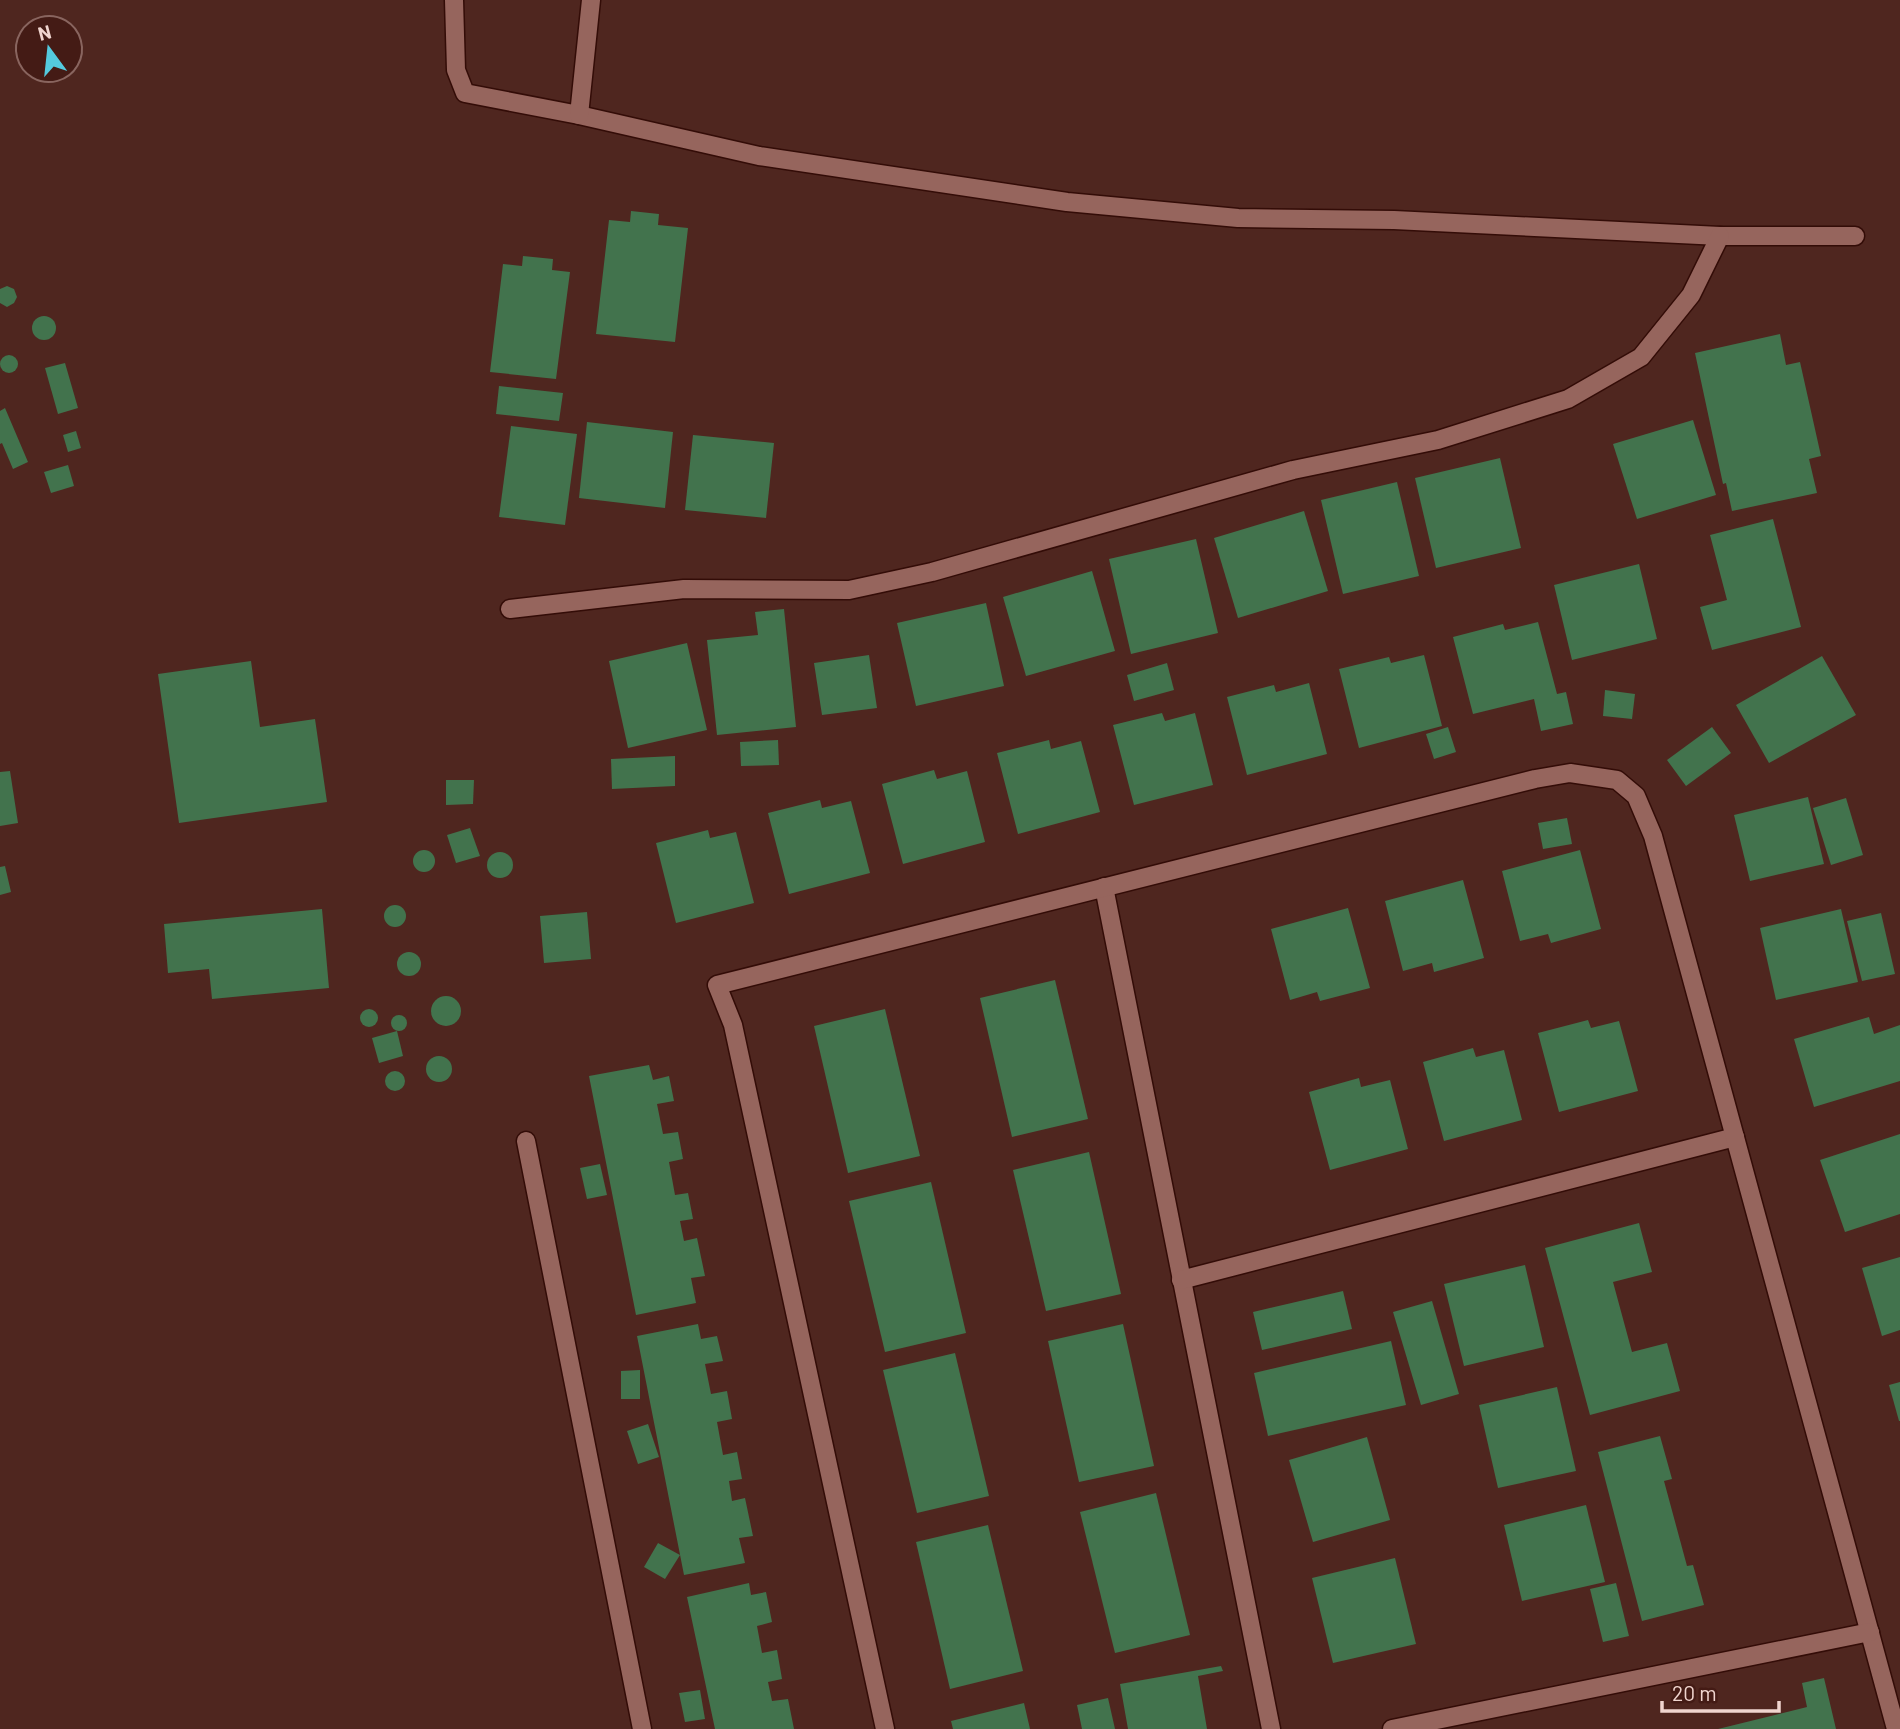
<svg xmlns="http://www.w3.org/2000/svg" width="1900" height="1729" viewBox="0 0 1900 1729" font-family="Barlow,sans-serif">
<style>
.building{fill:#42734d}
.lines{fill:none;stroke-linecap:round;stroke-linejoin:round}
.minor-casing{stroke:#330c07;stroke-width:21}
.minor{stroke:#96655d;stroke-width:18}
</style>
<rect width="100%" height="100%" fill="#4f261f"/>
<g class="building">
<polygon points="631,211 659,214 658,225 688,228 675,342 596,334 609,220 630,222"/>
<polygon points="523,256 553,259 552,270 570,272 556,379 490,372 503,264 522,266"/>
<polygon points="7,286 14,289 17,297 14,303 7,307 0,303 0,289"/>
<circle cx="44" cy="328" r="12"/>
<polygon points="1780,334 1786,365 1800,362 1821,456 1809,459 1817,493 1732,511 1726,483 1723,484 1695,353"/>
<circle cx="9" cy="364" r="9"/>
<polygon points="65,363 78,408 58,414 45,368"/>
<polygon points="499,386 563,393 559,421 496,414"/>
<polygon points="5,408 28,462 13,469 2,443 0,444 0,411"/>
<polygon points="1693,420 1716,495 1637,519 1613,444"/>
<polygon points="587,422 673,432 665,508 579,498"/>
<polygon points="511,426 577,434 565,525 499,517"/>
<polygon points="76,431 81,448 68,452 63,435"/>
<polygon points="693,435 774,443 766,518 685,510"/>
<polygon points="1500,458 1521,548 1436,568 1415,478"/>
<polygon points="68,465 74,486 51,493 44,472"/>
<polygon points="1397,482 1419,576 1343,594 1321,500"/>
<polygon points="1304,511 1328,591 1238,618 1214,538"/>
<polygon points="1773,519 1801,627 1712,650 1700,607 1727,600 1710,535"/>
<polygon points="1196,539 1218,633 1131,654 1109,559"/>
<polygon points="1639,564 1657,639 1572,660 1554,585"/>
<polygon points="1092,571 1115,651 1026,676 1003,597"/>
<polygon points="986,603 1004,686 916,706 897,623"/>
<polygon points="784,609 796,727 717,735 707,640 758,635 755,612"/>
<polygon points="1538,622 1557,694 1566,692 1573,724 1541,731 1534,699 1473,714 1453,637 1503,624 1505,630"/>
<polygon points="687,643 707,730 628,748 609,661"/>
<polygon points="869,655 877,708 822,715 814,663"/>
<polygon points="1424,655 1442,726 1359,748 1339,669 1389,657 1391,663"/>
<polygon points="1822,656 1856,715 1769,763 1736,705"/>
<polygon points="251,661 260,727 315,719 327,802 179,823 158,674"/>
<polygon points="1167,663 1174,690 1134,701 1127,675"/>
<polygon points="1309,683 1327,754 1247,775 1227,697 1274,685 1276,692"/>
<polygon points="1605,690 1635,694 1632,719 1603,716"/>
<polygon points="1162,713 1165,721 1195,713 1213,785 1134,805 1113,725"/>
<polygon points="1448,727 1456,752 1434,759 1426,734"/>
<polygon points="1712,727 1731,753 1686,786 1667,760"/>
<polygon points="778,740 779,765 741,766 740,742"/>
<polygon points="1049,740 1051,749 1081,741 1100,812 1018,834 997,753"/>
<polygon points="675,756 675,786 612,789 611,759"/>
<polygon points="934,770 937,779 967,771 985,842 903,864 882,784"/>
<polygon points="10,771 18,823 0,826 0,772"/>
<polygon points="446,780 474,780 473,804 446,805"/>
<polygon points="1808,797 1824,864 1750,881 1734,815"/>
<polygon points="1846,798 1863,855 1831,865 1813,808"/>
<polygon points="820,800 822,808 851,801 870,873 789,894 768,813"/>
<polygon points="1567,818 1572,844 1543,849 1538,823"/>
<polygon points="470,828 480,856 456,863 447,835"/>
<polygon points="708,830 710,838 736,832 754,903 676,923 656,843"/>
<circle cx="424" cy="861" r="11"/>
<polygon points="1580,850 1601,929 1551,943 1548,934 1520,941 1502,871"/>
<circle cx="500" cy="865" r="13"/>
<polygon points="5,866 11,892 0,895 0,867"/>
<polygon points="1463,880 1484,958 1434,972 1432,963 1403,971 1385,901"/>
<circle cx="395" cy="916" r="11"/>
<polygon points="1348,908 1370,988 1320,1001 1317,992 1290,1000 1271,929"/>
<polygon points="322,909 329,988 212,999 209,969 168,973 164,924"/>
<polygon points="1841,909 1858,982 1776,1000 1760,928"/>
<polygon points="587,912 591,959 544,963 540,916"/>
<polygon points="1881,913 1895,974 1862,981 1847,921"/>
<circle cx="409" cy="964" r="12"/>
<polygon points="1055,980 1088,1119 1012,1137 980,998"/>
<circle cx="446" cy="1011" r="15"/>
<polygon points="885,1009 920,1156 848,1173 814,1026"/>
<circle cx="369" cy="1018" r="9"/>
<circle cx="399" cy="1023" r="8"/>
<polygon points="1869,1017 1874,1034 1900,1025 1900,1081 1814,1107 1794,1039"/>
<polygon points="1588,1020 1591,1028 1619,1021 1638,1091 1559,1112 1538,1033"/>
<polygon points="397,1031 403,1056 379,1063 372,1038"/>
<polygon points="1473,1048 1476,1057 1504,1050 1522,1120 1444,1141 1423,1062"/>
<circle cx="439" cy="1069" r="13"/>
<polygon points="649,1065 653,1080 669,1076 674,1101 657,1104 663,1134 678,1132 683,1159 669,1162 675,1195 688,1193 693,1219 680,1221 684,1241 697,1238 705,1276 691,1278 696,1303 636,1315 589,1076"/>
<circle cx="395" cy="1081" r="10"/>
<polygon points="1359,1078 1361,1087 1390,1080 1408,1149 1330,1170 1309,1092"/>
<polygon points="1900,1134 1900,1214 1845,1232 1820,1160"/>
<polygon points="1089,1152 1121,1294 1046,1311 1013,1170"/>
<polygon points="600,1164 607,1195 587,1199 580,1168"/>
<polygon points="931,1182 966,1333 885,1352 849,1201"/>
<polygon points="1639,1223 1652,1272 1613,1282 1632,1352 1667,1343 1680,1391 1590,1415 1545,1248"/>
<polygon points="1900,1257 1900,1330 1882,1336 1862,1268"/>
<polygon points="1525,1265 1544,1347 1464,1366 1444,1284"/>
<polygon points="1343,1291 1352,1329 1262,1350 1253,1312"/>
<polygon points="1432,1301 1459,1394 1421,1405 1393,1312"/>
<polygon points="698,1324 701,1339 717,1336 723,1361 705,1364 711,1394 727,1391 732,1419 717,1422 723,1455 737,1452 742,1479 729,1481 732,1501 745,1498 753,1536 739,1538 745,1563 684,1575 637,1336"/>
<polygon points="1123,1324 1154,1466 1079,1482 1048,1341"/>
<polygon points="1391,1341 1406,1405 1268,1436 1254,1373"/>
<polygon points="955,1353 989,1496 917,1513 883,1370"/>
<polygon points="640,1370 640,1399 621,1399 621,1371"/>
<polygon points="1900,1382 1900,1421 1899,1421 1889,1385"/>
<polygon points="1557,1387 1576,1471 1498,1488 1479,1405"/>
<polygon points="648,1424 659,1457 638,1464 627,1431"/>
<polygon points="1660,1436 1672,1479 1664,1481 1687,1566 1693,1565 1704,1605 1642,1621 1598,1452"/>
<polygon points="1367,1437 1390,1520 1313,1542 1289,1460"/>
<polygon points="1156,1493 1190,1635 1115,1653 1080,1512"/>
<polygon points="1586,1505 1605,1582 1522,1601 1504,1525"/>
<polygon points="988,1525 1023,1671 950,1689 916,1542"/>
<polygon points="658,1543 680,1555 665,1579 644,1567"/>
<polygon points="1395,1558 1416,1644 1333,1663 1312,1578"/>
<polygon points="749,1583 751,1595 766,1592 772,1622 757,1626 762,1653 777,1650 782,1679 768,1682 772,1701 788,1699 794,1729 715,1729 687,1597"/>
<polygon points="1616,1583 1629,1636 1603,1642 1590,1589"/>
<polygon points="1221,1666 1223,1671 1198,1676 1207,1729 1128,1729 1120,1684"/>
<polygon points="1824,1678 1836,1729 1718,1729 1807,1707 1802,1683"/>
<polygon points="700,1690 705,1719 685,1722 679,1693"/>
<polygon points="1108,1698 1115,1729 1082,1729 1077,1705"/>
<polygon points="1024,1703 1030,1729 953,1729 951,1721"/>
</g>
<g class="lines">
<defs>
<g id="minor">
<polyline points="454,0 456,70 465,93 579,115 759,156 1067,202 1238,218 1394,220 1720,236 1855,236"/>
<polyline points="579,115 591,0"/>
<polyline points="510,609 684,589 849,590 932,572 1293,470 1438,440 1568,399 1641,357 1691,295 1720,236"/>
<polyline points="1104,887 1271,1729"/>
<polyline points="526,1141 642,1729"/>
<polyline points="1181,1280 1735,1137"/>
<polyline points="885,1729 733,1025 717,985 1535,779 1570,773 1617,780 1636,796 1653,836 1896,1729"/>
<polyline points="1392,1729 1870,1632"/>
</g>
</defs>
<use href="#minor" class="minor-casing"/>
<use href="#minor" class="minor"/>
</g>
<g transform="translate(49 49) rotate(345)"><circle r="33" fill="#441b15" stroke="#89655f" stroke-width="2"/>
<path d="M0-5L12 26L0 18L-12 26Z" fill="#54cade"/>
<text y="-10" font-size="19" font-weight="bold" text-anchor="middle" fill="#f0d5cf">N</text>
</g>
<path d="M1662 1701v10h117v-10" fill="none" stroke="#f0d5cf" stroke-width="3.5"/>
<text x="1672" y="1701" font-size="21" fill="#f0d5cf" stroke="#441b15" stroke-width="5" paint-order="stroke">20 m</text>
</svg>
